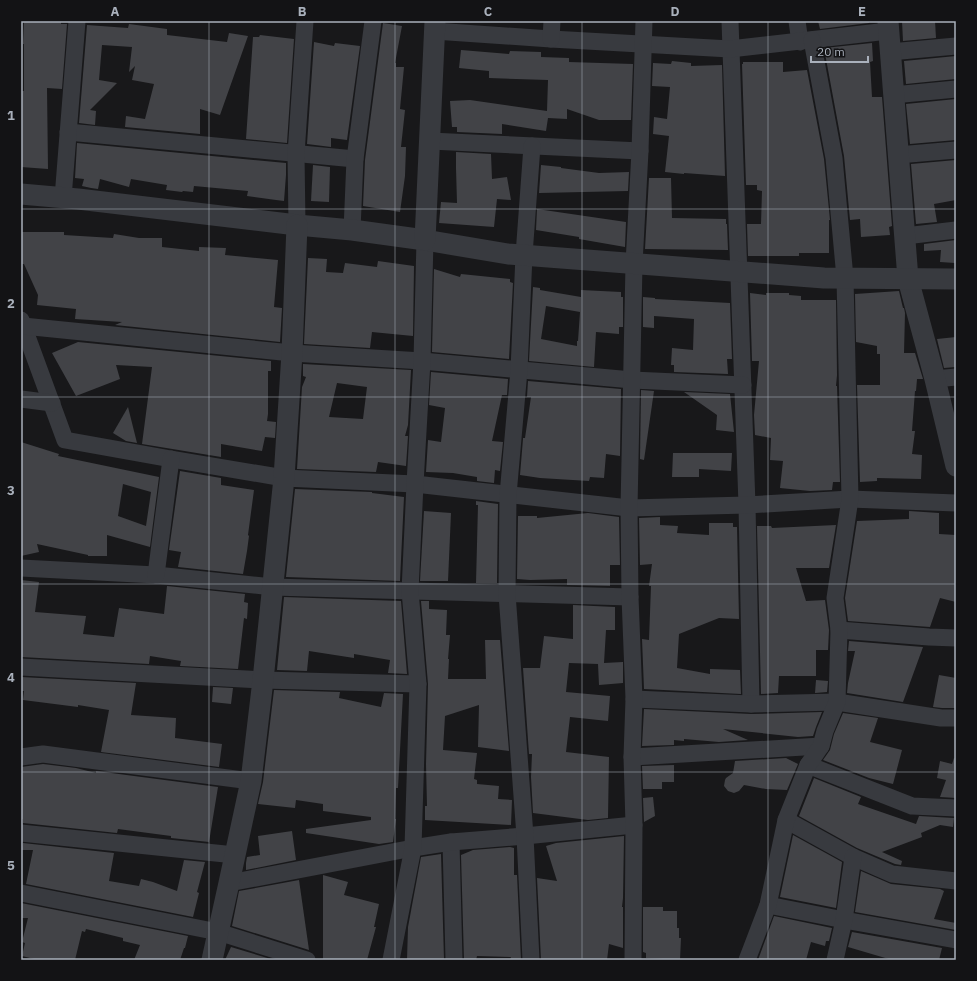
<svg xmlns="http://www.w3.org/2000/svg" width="977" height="981" viewBox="0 0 977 981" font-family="'IBM Plex Sans',sans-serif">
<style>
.building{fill:#424347;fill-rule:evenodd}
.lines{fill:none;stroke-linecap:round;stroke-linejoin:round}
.minor{stroke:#383a3f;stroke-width:17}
.tertiary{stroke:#383a3f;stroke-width:21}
.grid{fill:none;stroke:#a9b0bb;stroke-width:1;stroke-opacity:0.55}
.neatline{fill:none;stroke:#a9b0bb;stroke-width:1.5}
.grid-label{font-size:13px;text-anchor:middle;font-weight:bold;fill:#a9b0bb}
</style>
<rect width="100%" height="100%" fill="#18181a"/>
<g class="building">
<polygon points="24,21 61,21 61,24 67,24 62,89 47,88 48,169 21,167 21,91 24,91 24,44 23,44"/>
<polygon points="818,21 869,21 869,23 820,29"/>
<polygon points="902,21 935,21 936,38 903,41"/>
<polygon points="383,23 402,26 395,63 396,63 396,67 404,67 400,109 405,110 401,147 406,147 405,176 400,212 363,206 365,160"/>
<polygon points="129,24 167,29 167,35 227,42 229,33 248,36 220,115 200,109 200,134 125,127 126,116 145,119 154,84 132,80 135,66 129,72 132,47 102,45 99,80 117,83 90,110 96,111 95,125 79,123 87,25 128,28"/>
<polygon points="260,35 294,39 287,143 246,139 253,37 259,37"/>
<polygon points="314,42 334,46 335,43 360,46 347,140 331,138 331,147 307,144"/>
<polygon points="872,43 873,61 870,62 872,97 882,97 892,226 889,227 890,235 861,237 860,219 850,220 844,156 824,48"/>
<polygon points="461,50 509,54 510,51 541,52 541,57 569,58 569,62 633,64 631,120 599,120 567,109 567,119 548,118 546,131 502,124 502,134 457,132 457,127 452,127 450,101 470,100 547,111 548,80 489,78 489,71 459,68"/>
<polygon points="956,56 956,79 906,84 904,61"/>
<polygon points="672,61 691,63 691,66 722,65 725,176 684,173 684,174 665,172 669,136 653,134 654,117 667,119 670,87 652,86 653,63 671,64"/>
<polygon points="743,62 783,62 783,72 807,70 824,159 830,220 829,220 829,253 799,253 799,256 748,256 747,224 761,224 762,191 757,190 757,185 746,185 742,64 743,64"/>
<polygon points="956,99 956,140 910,144 906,104"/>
<polygon points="77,143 286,163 286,175 284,201 276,200 247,196 248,191 194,186 193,192 183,191 182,192 166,190 167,185 131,179 129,187 100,179 98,189 91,188 82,186 84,179 75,178"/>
<polygon points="456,152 491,154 492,179 507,177 511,200 497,199 494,227 439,223 441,202 457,203 456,168"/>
<polygon points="956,160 956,200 934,204 937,222 916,224 911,164"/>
<polygon points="313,165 330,167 329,202 311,201"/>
<polygon points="541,165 561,167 561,168 599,173 629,172 628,191 539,193"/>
<polygon points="649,178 671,178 672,218 726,219 726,224 727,224 728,250 645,249"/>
<polygon points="537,209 626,222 625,247 579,239 579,237 536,230"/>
<polygon points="21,232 64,232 64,235 113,238 114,234 139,238 162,238 162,247 199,251 199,247 226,248 225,255 278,260 274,307 282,308 280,342 115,325 122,322 75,319 76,309 37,305 38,295 24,264 21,264"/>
<polygon points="956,240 955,263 940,262 941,250 924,251 924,244"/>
<polygon points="308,258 327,259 326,272 343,273 345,263 377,267 378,261 414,266 413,336 372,332 370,348 304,344"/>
<polygon points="434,269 460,277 461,274 510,279 510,282 513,283 509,359 432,352"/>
<path d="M 533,287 L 540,288 L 540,290 L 581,297 L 581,290 L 621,292 L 621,297 L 623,297 L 623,327 L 619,327 L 619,334 L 596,332 L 594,367 L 529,361 ZM 546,306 L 580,312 L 578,341 L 577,341 L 577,346 L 541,339 Z"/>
<polygon points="899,291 902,304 903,308 904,308 905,313 904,353 915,353 923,379 917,379 916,391 915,391 912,431 915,431 912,454 922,455 921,479 877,478 877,481 860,482 857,385 880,385 880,354 877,354 877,346 856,342 855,294"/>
<polygon points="750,293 766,295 766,293 789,293 789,295 801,296 801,300 836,300 837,375 836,386 837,386 840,482 833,482 832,490 810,491 780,488 783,461 770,460 771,438 755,435 754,415 759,361 752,361"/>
<polygon points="643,297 655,298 655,299 730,303 732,359 727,359 728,374 674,372 674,365 671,365 672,348 693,350 694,319 654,316 654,328 643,327"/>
<polygon points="956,337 956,367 944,368 937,339"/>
<polygon points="78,342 271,361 271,371 268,371 268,414 267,421 276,422 275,438 265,437 262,451 221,444 221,457 142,444 152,367 116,365 120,379 76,396 52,353"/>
<path d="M 303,364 L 411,370 L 408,425 L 405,436 L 408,436 L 406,466 L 378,462 L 376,472 L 297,469 L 302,387 L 306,377 L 303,376 ZM 337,383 L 367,387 L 363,419 L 329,417 Z"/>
<polygon points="431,372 508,379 507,395 502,395 492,441 503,442 500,471 495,470 494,483 477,481 477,477 453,473 426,472 428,440 441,442 445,408 429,405"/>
<polygon points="528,381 621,389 620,456 606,454 604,478 590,477 589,481 540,478 520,475 523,439 523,438 525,438 531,397 527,397"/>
<polygon points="641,390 654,391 644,460 640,459"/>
<polygon points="684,392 730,394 734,432 716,430 717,415"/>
<polygon points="128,407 137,443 126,441 113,433"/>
<path d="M 21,442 L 59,454 L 58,456 L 159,477 L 150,547 L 107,535 L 107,556 L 88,556 L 88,555 L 37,544 L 39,552 L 21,556 ZM 123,484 L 151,492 L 146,526 L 118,516 Z"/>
<polygon points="673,453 732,453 731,471 699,469 699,477 672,477"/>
<polygon points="180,471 221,478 221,485 254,490 248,535 249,536 247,551 243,574 178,567 181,552 169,550"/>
<polygon points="295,489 372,492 372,493 404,497 400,581 286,577"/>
<polygon points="476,501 498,504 497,583 476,583 478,505 476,505"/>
<polygon points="424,511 451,513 448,581 420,581"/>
<polygon points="909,511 939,513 939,534 956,535 956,602 940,598 930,627 848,621 845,598 857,521 909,519"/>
<polygon points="588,513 619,517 620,565 610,565 610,586 567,585 567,579 530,580 517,579 518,516 537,516 537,518"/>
<polygon points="660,517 660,525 678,526 677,533 709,535 709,523 733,523 733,527 737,527 739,619 719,618 679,634 677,668 710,674 710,669 740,670 741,694 644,689 642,639 649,640 651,586 649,586 652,564 640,565 639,518"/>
<polygon points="836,525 829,568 796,568 806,601 825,600 829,630 828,650 816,650 816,676 779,676 778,693 761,694 757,526 771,526 772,528"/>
<polygon points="21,580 39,582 35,612 86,616 83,634 114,637 119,608 164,614 167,586 245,594 244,602 248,603 247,619 244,618 238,669 180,666 181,661 150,656 149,664 21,657"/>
<polygon points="284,597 401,601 407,674 388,673 390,660 354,654 354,658 309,651 307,671 277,670"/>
<polygon points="421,601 429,601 429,609 447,610 446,635 450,635 448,659 449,659 448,679 486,679 485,640 500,640 509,751 478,747 479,705 445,716 443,750 477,753 474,779 477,780 477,784 499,786 498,799 512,800 511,825 425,820 425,806 427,806 426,764 428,684"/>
<polygon points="573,605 615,607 615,630 606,630 604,663 623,662 623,683 599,685 598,664 569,663 566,692 610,696 608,721 570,717 566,752 609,757 608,818 588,820 533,813 531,777 532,754 529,754 523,668 540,668 544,636 573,639"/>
<polygon points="849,641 923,647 903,702 847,693 848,683 855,651 848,651"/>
<polygon points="939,675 956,678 956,702 955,708 942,708 933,707"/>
<polygon points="21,677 136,683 131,715 176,718 175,738 222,744 219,767 101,752 109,710 78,705 78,707 23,700 24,691 21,691"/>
<polygon points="816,680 828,681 827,692 815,693"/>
<polygon points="213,687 233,688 231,704 212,702"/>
<polygon points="274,690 340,692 339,698 381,707 384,693 403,694 398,788 396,788 395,819 396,819 393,842 379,844 306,833 306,829 371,820 371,817 323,811 323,804 296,800 295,808 258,804 263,782"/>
<polygon points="644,709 751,714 822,712 816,727 813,736 798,737 723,729 748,740 719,742 684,739 684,741 674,740 674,745 642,746"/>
<polygon points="843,713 878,718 870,742 902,750 893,784 869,778 823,760 830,750 834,734"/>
<polygon points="786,758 798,764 787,790 766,789 744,785 739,791 734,793 728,791 724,786 725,780 726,778 733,773 735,761"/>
<polygon points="954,758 956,759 956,798 940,797 946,780 937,778 940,761 952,764"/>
<polygon points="43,764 76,768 96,773 96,771 218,787 209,842 171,838 171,836 118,829 117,833 23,823 23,819 21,819 21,767"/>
<polygon points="674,765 674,782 662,782 662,789 643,789 642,766"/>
<polygon points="814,778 861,797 858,804 916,824 919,816 954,818 953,827 940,825 921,833 922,837 882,852 902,861 901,865 895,864 857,848 799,816"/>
<polygon points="653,797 655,816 644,822 643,798"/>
<polygon points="292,831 296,860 246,870 246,863 247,857 260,855 258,836"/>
<polygon points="793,835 842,862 836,908 780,897"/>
<polygon points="624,836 623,898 622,907 623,907 623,948 609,944 607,960 541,960 537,878 557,881 546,846 556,843"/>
<polygon points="23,843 114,853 109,881 139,886 141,879 153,882 177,891 184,860 205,862 197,892 199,893 193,917 26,884 33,850 22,850"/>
<polygon points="510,847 514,848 514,875 517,875 521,960 510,960 511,957 477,956 476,960 464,960 461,855 473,850"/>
<polygon points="441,854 444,960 407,960 408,927 421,857"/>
<polygon points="861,871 891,884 940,889 944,891 934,919 956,923 956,930 855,912"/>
<polygon points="323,875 348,882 344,895 379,904 374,927 376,927 367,960 323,960"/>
<polygon points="299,880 309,950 232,926 239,891"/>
<polygon points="21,903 188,936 185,948 184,948 180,960 134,960 140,945 123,941 123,938 86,929 85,932 82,931 75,960 38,960 22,956 25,943 22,942 28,918 21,918"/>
<polygon points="643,907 663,907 663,911 677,911 677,928 679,928 679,938 681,938 680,960 663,960 663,959 646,958 646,953 643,952"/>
<polygon points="774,916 832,928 829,941 826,941 825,946 811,942 806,960 758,960"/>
<polygon points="852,932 942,948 939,960 892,960 848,947"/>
<polygon points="231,947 274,960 225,960"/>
</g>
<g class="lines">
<g class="minor">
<polyline points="730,21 747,505 751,704"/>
<polyline points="797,21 800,42"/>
<polyline points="434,31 551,39 730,49 888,31"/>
<polyline points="551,39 552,21"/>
<polyline points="890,52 956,46"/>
<polyline points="893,95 956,89"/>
<polyline points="68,132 355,159"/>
<polyline points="430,141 640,151"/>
<polyline points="898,155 956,150"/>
<polyline points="63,198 77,21"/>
<polyline points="297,225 296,154 305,21"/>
<polyline points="352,230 355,159 373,21"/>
<polyline points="905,236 956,230"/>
<polyline points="21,320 65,440 171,459 284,478 415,484 629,508 747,505 850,499 956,503"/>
<polyline points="23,326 292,353 422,361 632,380 743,385"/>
<polyline points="935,379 956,377"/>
<polyline points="21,399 52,403"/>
<polyline points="21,568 156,575 273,587 630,597"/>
<polyline points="156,575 171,459"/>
<polyline points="839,630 929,637 956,638"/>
<polyline points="21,667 263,680 418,684"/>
<polyline points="634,699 751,704 837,702 941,718 956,718"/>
<polyline points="21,757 43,754 251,781"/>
<polyline points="632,757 821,746"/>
<polyline points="808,765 912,806 956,808"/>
<polyline points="786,820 853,857 892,874 956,881"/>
<polyline points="21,833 235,855"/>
<polyline points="451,842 454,960"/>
<polyline points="229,883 413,848 451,842 525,836 634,825"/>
<polyline points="21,893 218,932 307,960"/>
<polyline points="768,905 844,920 956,940"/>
<polyline points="391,960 413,848 418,684 410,591 415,484 422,361 425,240"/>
<polyline points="531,960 525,836 507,594 508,495 519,370 524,255 532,146"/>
<polyline points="633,960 634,825 632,757 634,699 630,597 629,508 634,264 640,151 644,21"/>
<polyline points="747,960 768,905 786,820 808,765 821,746 825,731 837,702 839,630 835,598 850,499 845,278 834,158 812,40"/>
<polyline points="835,960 844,920 853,857"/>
</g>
<g class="tertiary">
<polyline points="888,21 908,279 935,379 956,466"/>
<polyline points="21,194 78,199 297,225 352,230 425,240 508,254 824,278 956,279"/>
<polyline points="425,240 435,21"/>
<polyline points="212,960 229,883 251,781 263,680 284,478 292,353 297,225"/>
</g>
</g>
<path class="grid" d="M 209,21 L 209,960M 395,21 L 395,960M 582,21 L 582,960M 768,21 L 768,960M 21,209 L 956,209M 21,397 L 956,397M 21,584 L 956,584M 21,772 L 956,772"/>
<rect width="977" height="981" fill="none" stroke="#131315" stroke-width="44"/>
<path d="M811 56v6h57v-6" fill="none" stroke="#a9b0bb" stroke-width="2"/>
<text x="817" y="56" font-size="12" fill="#a9b0bb" stroke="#131315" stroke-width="3" paint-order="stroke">20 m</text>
<rect x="22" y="22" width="933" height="937" class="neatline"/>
<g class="grid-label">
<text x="115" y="16">A</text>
<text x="302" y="16">B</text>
<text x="488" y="16">C</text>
<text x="675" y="16">D</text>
<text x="862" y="16">E</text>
<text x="11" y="120">1</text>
<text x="11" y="308">2</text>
<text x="11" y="495">3</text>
<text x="11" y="682">4</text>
<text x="11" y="870">5</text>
</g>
</svg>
